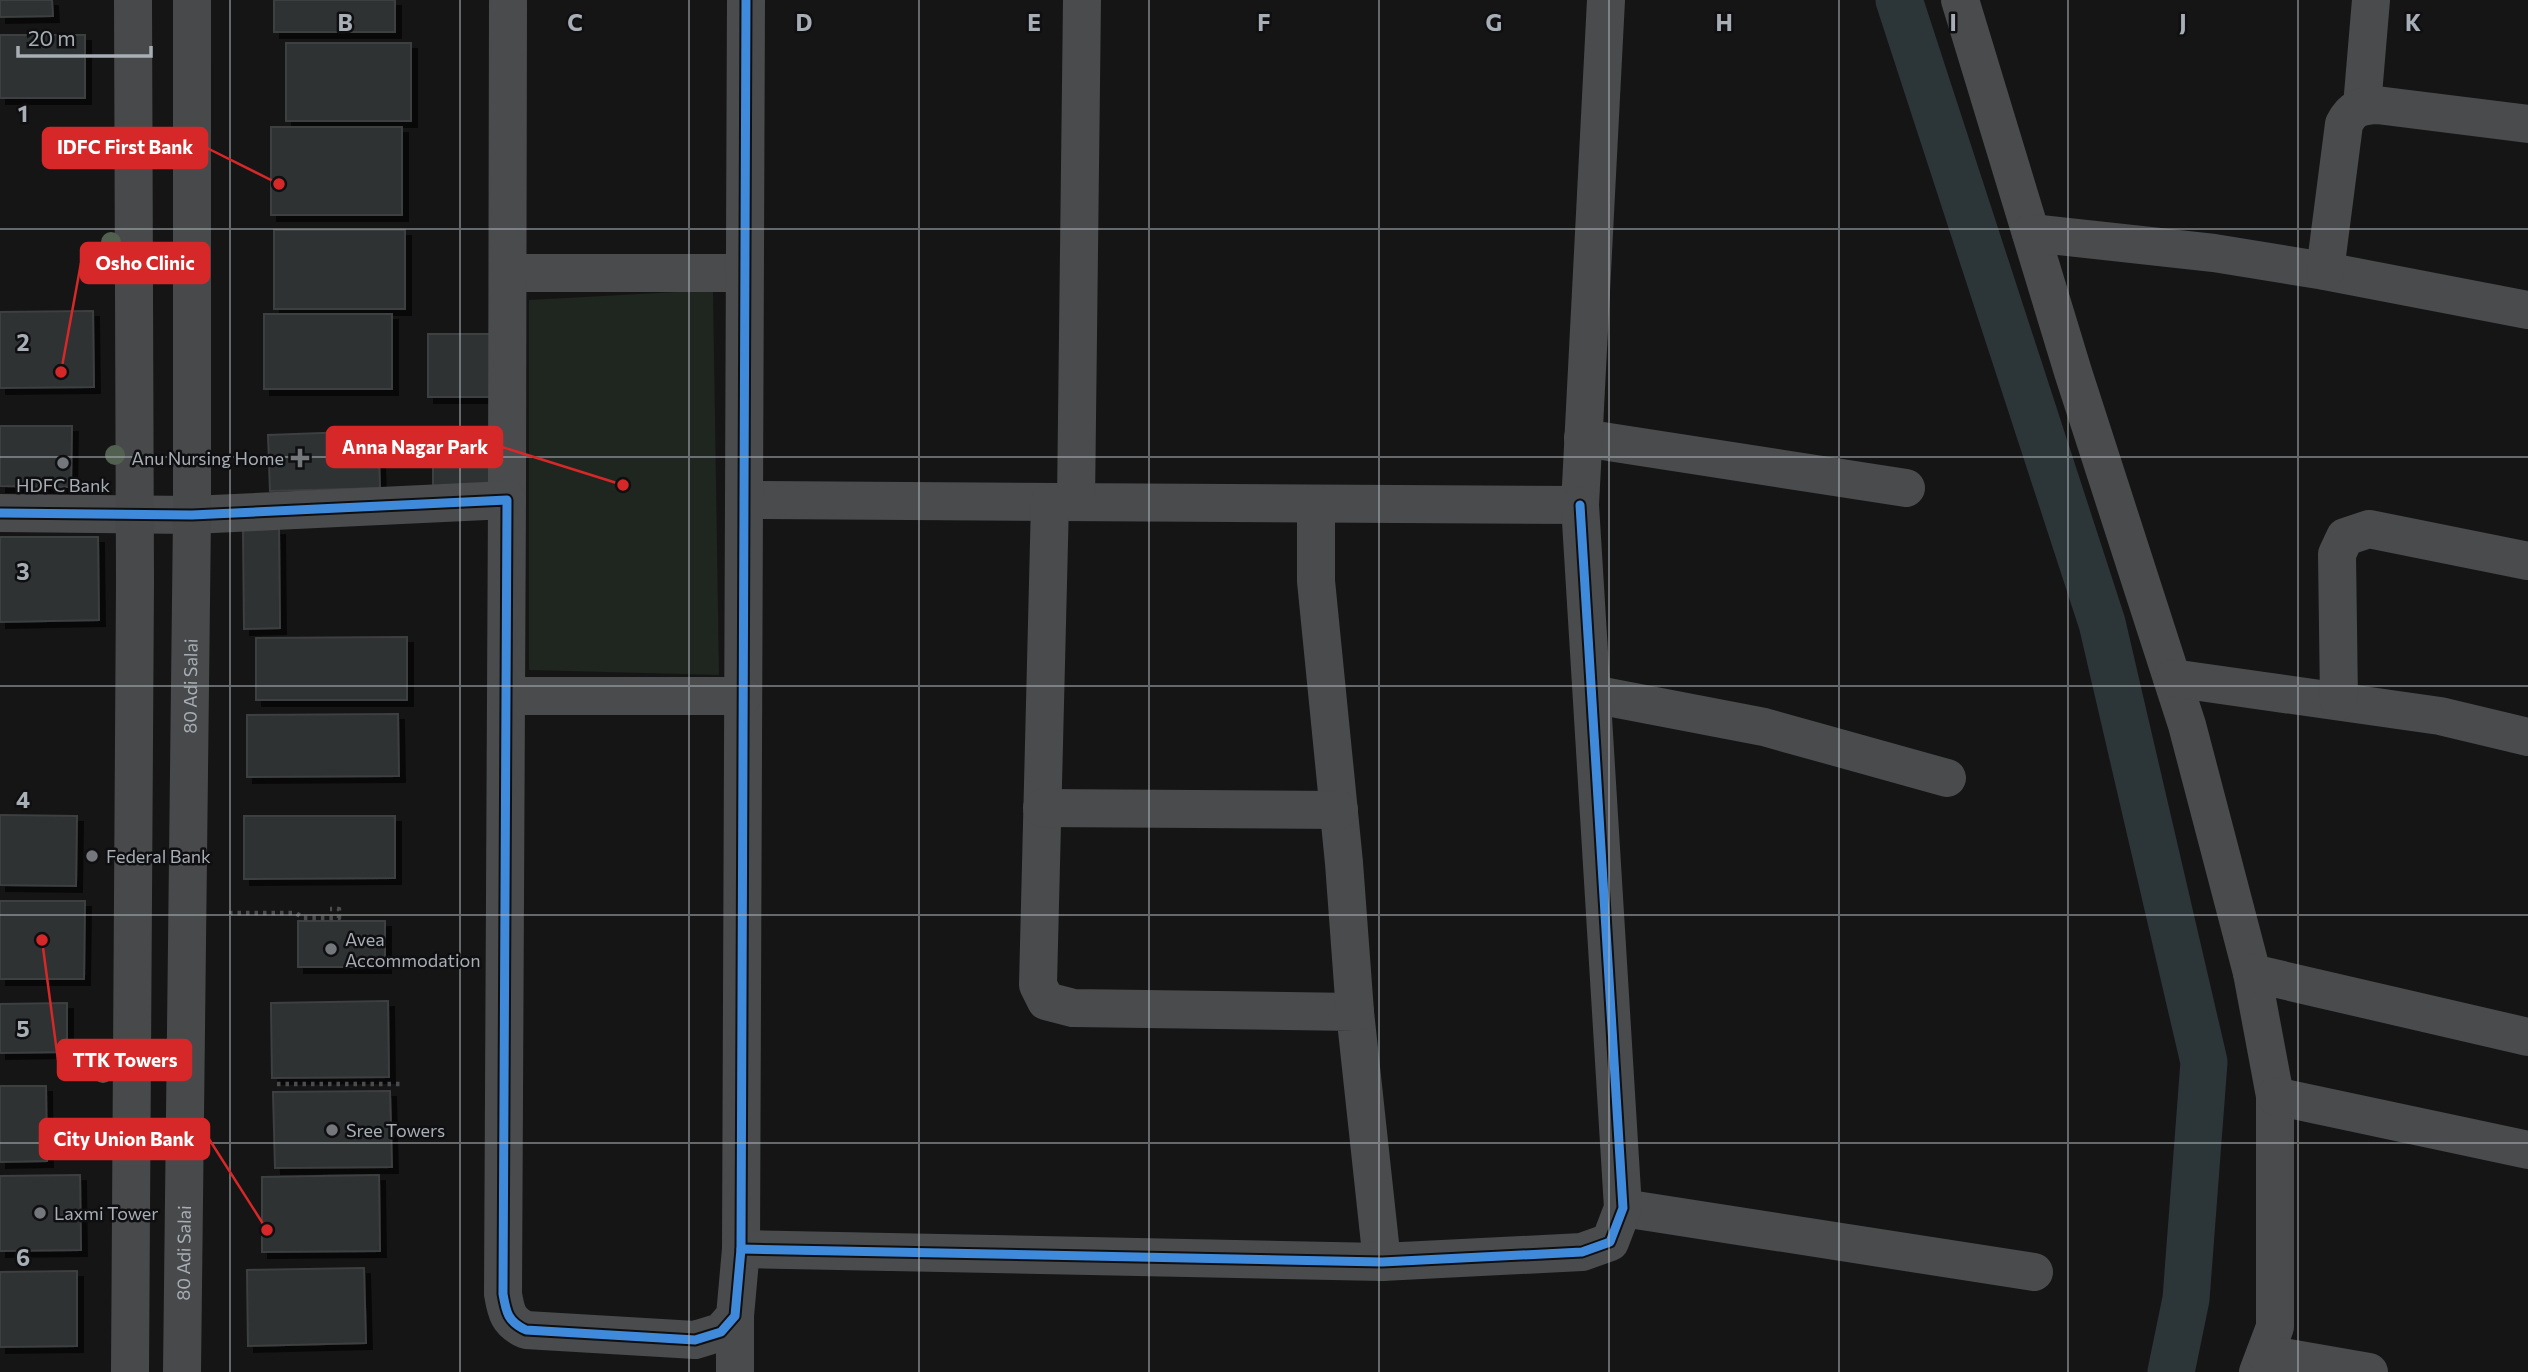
<svg xmlns="http://www.w3.org/2000/svg" width="2528" height="1372" viewBox="0 0 2528 1372" font-family="Commissioner,sans-serif">
<style>
.green{fill:#1f251f}
.lines{fill:none;stroke-linecap:round;stroke-linejoin:round}
.canal{stroke:#2c3639;stroke-width:47}
.building{fill:#2f3030;stroke:#3d3f41;stroke-width:2;filter:url(#shadow)}
.path{stroke:#4b4c4f;stroke-width:4.5;stroke-dasharray:3.5 5;stroke-linecap:butt}
.street{stroke:#494b4d;stroke-width:38}
.secondary{stroke:#48494b;stroke-width:38}
.cycleway-casing{stroke:#0f0f11;stroke-width:13}
.cycleway{stroke:#408adc;stroke-width:9}
.tree{fill:#526050}
.grid{fill:none;stroke:#a7aeb5;stroke-width:2;stroke-opacity:0.55}
.poi-dot{fill:#74787d;stroke:#0f0f11;stroke-width:2.5}
.labels{text-anchor:middle;dominant-baseline:central;stroke-width:5;stroke-linejoin:round;paint-order:stroke}
.poi-label{font-size:18px;fill:#a7aeb5;stroke:#0f0f11;text-anchor:start}
.street-label{font-size:18px;fill:#a7aeb5;stroke:#0f0f11}
.grid-label{font-size:23px;text-anchor:middle;font-weight:bold;fill:#a7aeb5;stroke:#0f0f11;stroke-width:5;stroke-linejoin:round;paint-order:stroke}
.leader{fill:none;stroke:#d62828;stroke-width:2.5}
.callout-dot{fill:#d62828;stroke:#0f0f11;stroke-width:2.5}
.callout{fill:#d62828;stroke:#d62828;stroke-width:2.5}
.callout-label{font-size:19px;text-anchor:middle;font-weight:bold;fill:#fff}
</style>
<defs>
<filter id="shadow"><feDropShadow dx="6" dy="6" stdDeviation="0" flood-color="#0009"/></filter>
</defs>
<rect width="100%" height="100%" fill="#151515"/>
<polygon class="green" points="713,290 719,675 529,670 529,300"/>
<g class="lines">
<polyline class="canal" points="1899,0 2102,623 2204,1062 2186,1299 2171,1372"/>
</g>
<g class="building">
<polygon points="0,0 52,0 53,16 0,17"/>
<rect x="274" y="0" width="121" height="32"/>
<rect x="0" y="35" width="85" height="63"/>
<rect x="286" y="43" width="125" height="78"/>
<rect x="271" y="127" width="131" height="88"/>
<rect x="274" y="230" width="131" height="79"/>
<polygon points="93,311 94,387 0,388 0,312"/>
<rect x="264" y="314" width="128" height="75"/>
<rect x="428" y="334" width="72" height="63"/>
<polygon points="0,426 72,426 71,487 0,486"/>
<rect x="433" y="430" width="56" height="67"/>
<polygon points="378,431 380,488 270,491 268,435"/>
<polygon points="279,529 280,628 244,629 243,530"/>
<polygon points="0,537 98,537 99,620 0,622"/>
<polygon points="407,637 407,700 256,700 256,638"/>
<polygon points="398,714 399,776 247,777 247,715"/>
<polygon points="0,815 77,816 76,886 0,885"/>
<polygon points="244,816 395,816 395,878 244,879"/>
<polygon points="0,901 85,901 84,979 0,979"/>
<rect x="298" y="921" width="87" height="46"/>
<polygon points="388,1001 389,1077 272,1078 271,1003"/>
<polygon points="67,1003 67,1052 0,1053 0,1004"/>
<polygon points="0,1086 46,1086 47,1161 0,1162"/>
<polygon points="390,1091 392,1167 275,1168 273,1092"/>
<polygon points="80,1175 81,1250 0,1251 0,1176"/>
<polygon points="379,1175 380,1251 262,1252 262,1177"/>
<polygon points="364,1268 366,1343 248,1346 247,1270"/>
<polygon points="77,1271 77,1346 0,1347 0,1272"/>
</g>
<g class="lines">
<g class="path">
<polyline points="229,913 296,913 303,918 339,918 339,909 330,909"/>
<polyline points="277,1084 400,1084"/>
</g>
<g class="street">
<polyline points="1960,0 2073,372 2187,725 2252,973 2275,1096 2275,1327 2258,1372"/>
<polyline points="2362,106 2371,0"/>
<polyline points="2031,233 2214,253 2325,271 2528,310"/>
<path d="M 2325,271 L 2344,124 C 2352,108 2360,106 2377,105 L 2528,124"/>
<polyline points="509,273 744,273"/>
<polyline points="1583,438 1906,488"/>
<polyline points="507,500 508,0"/>
<polyline points="744,500 1580,505 1606,0"/>
<polyline points="1050,502 1038,985 1046,1001 1073,1008 1355,1012 1382,1262"/>
<polyline points="1076,502 1082,0"/>
<polyline points="1316,504 1316,581 1344,863 1355,1012"/>
<path d="M 0,513 L 192,515 L 507,500 L 503,1294 C 506,1312 508,1322 526,1330 L 695,1340 L 721,1332 L 735,1316 L 741,1249 L 746,0"/>
<polyline points="2172,678 2440,716 2528,737"/>
<polyline points="1592,694 1764,727 1947,778"/>
<polyline points="506,696 743,696"/>
<polyline points="2339,701 2337,554 2345,537 2369,529 2528,561"/>
<polyline points="1042,808 1339,810"/>
<polyline points="2252,973 2528,1037"/>
<polyline points="2275,1096 2528,1150"/>
<polyline points="1623,1208 2034,1272"/>
<polyline points="741,1249 1382,1262 1582,1252 1610,1242 1623,1208 1580,505"/>
<polyline points="735,1316 735,1372"/>
<polyline points="2265,1354 2369,1372"/>
</g>
<g class="secondary">
<polyline points="130,1372 135,582 133,0"/>
<path id="s1" d="M 182,1372 L 192,515 L 192,0"/>
</g>
<defs>
<g id="cycleway">
<path d="M 0,513 L 192,515 L 507,500 L 503,1294 C 506,1312 508,1322 526,1330 L 695,1340 L 721,1332 L 735,1316 L 741,1249 L 746,0"/>
<polyline points="741,1249 1382,1262 1582,1252 1610,1242 1623,1208 1580,505"/>
</g>
</defs>
<use href="#cycleway" class="cycleway-casing"/>
<use href="#cycleway" class="cycleway"/>
</g>
<g class="tree">
<circle cx="111" cy="242" r="10"/>
<circle cx="115" cy="455" r="10"/>
<circle cx="103" cy="1073" r="10"/>
</g>
<path class="grid" d="M 230,0 L 230,1372M 460,0 L 460,1372M 689,0 L 689,1372M 919,0 L 919,1372M 1149,0 L 1149,1372M 1379,0 L 1379,1372M 1609,0 L 1609,1372M 1839,0 L 1839,1372M 2068,0 L 2068,1372M 2298,0 L 2298,1372M 0,229 L 2528,229M 0,457 L 2528,457M 0,686 L 2528,686M 0,915 L 2528,915M 0,1143 L 2528,1143"/>
<g class="poi-dot">
<path d="M296.5 447.5h7v7h7v7h-7v7h-7v-7h-7v-7h7z"/>
<circle cx="63" cy="463" r="7"/>
<circle cx="92" cy="856" r="7"/>
<circle cx="331" cy="949" r="7"/>
<circle cx="332" cy="1130" r="7"/>
<circle cx="40" cy="1213" r="7"/>
</g>
<g class="labels">
<g class="poi-label">
<text x="284" y="458" text-anchor="end">Anu Nursing Home</text>
<text x="63" y="485" text-anchor="middle">HDFC Bank</text>
<text x="106" y="856">Federal Bank</text>
<text x="345" y="939">Avea<tspan x="345" dy="21">Accommodation</tspan></text>
<text x="346" y="1130">Sree Towers</text>
<text x="54" y="1213">Laxmi Tower</text>
</g>
<g class="street-label">
<text stroke="none"><textPath href="#s1" startOffset="686">80 Adi Salai</textPath></text>
<text stroke="none"><textPath href="#s1" startOffset="119">80 Adi Salai</textPath></text>
</g>
</g>
<g class="grid-label">
<text x="345" y="31">B</text>
<text x="575" y="31">C</text>
<text x="804" y="31">D</text>
<text x="1034" y="31">E</text>
<text x="1264" y="31">F</text>
<text x="1494" y="31">G</text>
<text x="1724" y="31">H</text>
<text x="1953" y="31">I</text>
<text x="2183" y="31">J</text>
<text x="2413" y="31">K</text>
<text x="23" y="122">1</text>
<text x="23" y="351">2</text>
<text x="23" y="580">3</text>
<text x="23" y="808">4</text>
<text x="23" y="1037">5</text>
<text x="23" y="1266">6</text>
</g>
<path class="leader" d="M279 184L207 148M61 372L81 263M623 485L502 447M42 940L58 1060M267 1230L209 1139"/>
<g class="callout-dot">
<circle cx="279" cy="184" r="7"/>
<circle cx="61" cy="372" r="7"/>
<circle cx="623" cy="485" r="7"/>
<circle cx="42" cy="940" r="7"/>
<circle cx="267" cy="1230" r="7"/>
</g>
<g class="callout">
<rect x="43" y="128" width="164" height="40" rx="7"/>
<rect x="81" y="243" width="128" height="40" rx="7"/>
<rect x="327" y="427" width="175" height="40" rx="7"/>
<rect x="58" y="1040" width="133" height="40" rx="7"/>
<rect x="40" y="1119" width="169" height="40" rx="7"/>
</g>
<g class="callout-label">
<text x="125" y="154">IDFC First Bank</text>
<text x="145" y="270">Osho Clinic</text>
<text x="415" y="454">Anna Nagar Park</text>
<text x="125" y="1067">TTK Towers</text>
<text x="124" y="1146">City Union Bank</text>
</g>
<path d="M18 46v10h133v-10" fill="none" stroke="#a7aeb5" stroke-width="3.5"/>
<text x="28" y="46" font-size="21" fill="#a7aeb5" stroke="#0f0f11" stroke-width="5" paint-order="stroke">20 m</text>
</svg>
